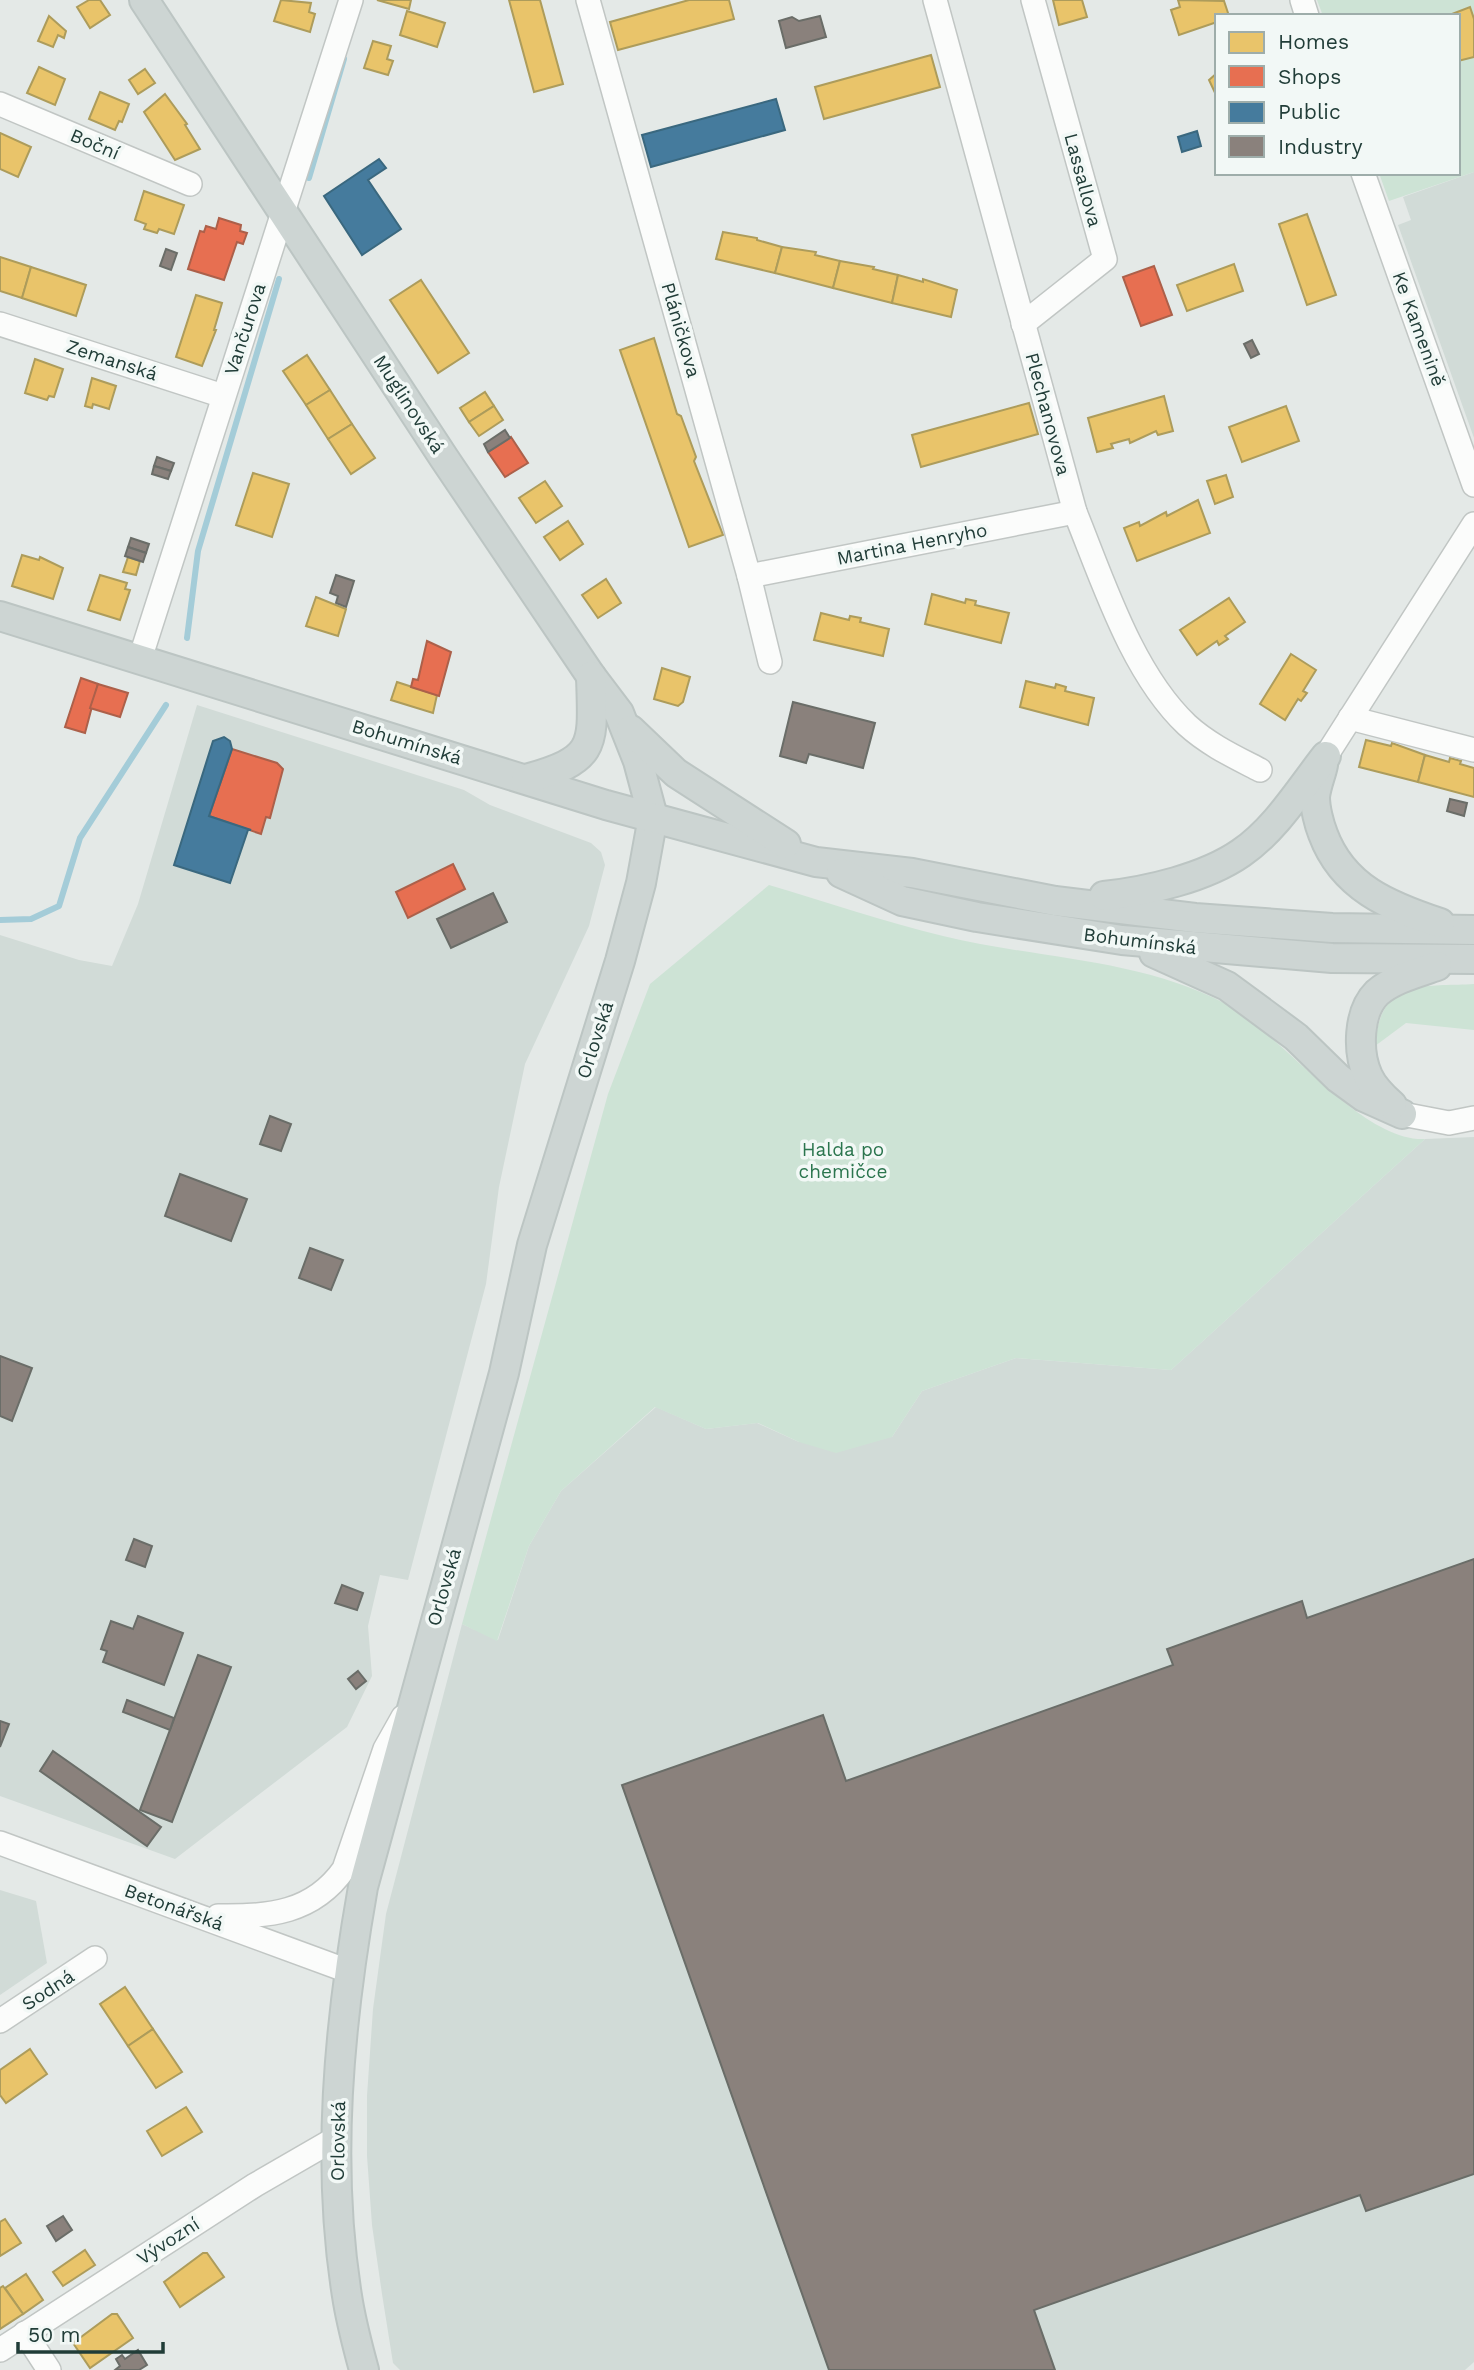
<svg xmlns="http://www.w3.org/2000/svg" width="1474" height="2370" viewBox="0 0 1474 2370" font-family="'Work Sans',sans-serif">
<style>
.built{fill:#d1dbd7}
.green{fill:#cde3d5}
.homes{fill:#e9c46a;stroke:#ad9c5b;stroke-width:2}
.shops{fill:#e76f51;stroke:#ac604a;stroke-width:2}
.public{fill:#457b9d;stroke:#3a687f;stroke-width:2}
.industry{fill:#8a817c;stroke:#6a6d68;stroke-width:2}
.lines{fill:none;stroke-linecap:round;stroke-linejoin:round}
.stream{stroke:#a4ccd8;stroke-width:6}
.minor-casing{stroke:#c1c6c4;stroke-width:26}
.major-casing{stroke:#bcc5c3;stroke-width:32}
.minor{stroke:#fbfcfb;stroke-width:23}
.major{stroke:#cdd5d3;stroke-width:28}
.labels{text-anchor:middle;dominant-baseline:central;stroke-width:7;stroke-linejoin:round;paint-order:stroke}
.street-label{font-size:19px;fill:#213d38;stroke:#f2f8f6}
.park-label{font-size:19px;fill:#2b754e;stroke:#f2f8f6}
</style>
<rect width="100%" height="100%" fill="#e4e9e7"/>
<g class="built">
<polygon points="1474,172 1474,438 1398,225 1411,220 1403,197"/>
<polygon points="197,705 464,790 490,805 591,843 601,852 605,865 589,926 525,1064 499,1187 486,1284 408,1580 380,1575 368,1626 372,1676 347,1727 175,1859 0,1796 0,935 79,960 112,966 138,904"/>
<polygon points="1474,1137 1474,2362 1465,2370 400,2370 393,2363 382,2294 372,2225 367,2156 367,2096 373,2009 386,1914 462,1624 498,1640 529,1546 561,1491 656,1407 706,1429 757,1423 799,1442 892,1437 922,1391 1016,1358 1171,1370 1425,1139"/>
<polygon points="0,1890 36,1901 47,1963 0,1995"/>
</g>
<g class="green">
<polygon points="1317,0 1474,0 1474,172 1389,201 1379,173 1458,173 1458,16 1323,16"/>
<path d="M 769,885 C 827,902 885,922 943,936 C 1037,959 1139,958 1226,1004 C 1283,1035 1361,1142 1425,1139 L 1171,1370 L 1016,1358 L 922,1391 L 892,1437 L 836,1453 L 799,1442 L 758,1423 L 706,1429 L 655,1407 L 561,1491 L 529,1546 L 497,1641 L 462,1624 L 608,1094 L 650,984 Z"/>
<path d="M 1474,984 L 1474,1030 L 1406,1023 L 1375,1046 C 1380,978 1423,987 1474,984 Z"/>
</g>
<g class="homes">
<polygon points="89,0 100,0 110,15 90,28 77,7"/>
<polygon points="281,0 311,3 309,12 315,14 310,32 274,21"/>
<polygon points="377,0 411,0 409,9"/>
<polygon points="509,0 540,0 563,84 534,92"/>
<polygon points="689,0 729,0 734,19 618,50 610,22"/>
<polygon points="1053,0 1082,0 1087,17 1059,25"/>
<polygon points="1178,0 1224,1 1229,16 1217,16 1217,22 1179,35 1171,10 1180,7"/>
<polygon points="1470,7 1474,19 1474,57 1458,61 1458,16 1452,14"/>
<polygon points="407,11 445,23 437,47 400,35"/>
<polygon points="49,16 66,31 64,38 58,35 53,47 38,41"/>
<polygon points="373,41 391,46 387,59 393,61 388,75 364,68"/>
<polygon points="931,55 940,87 824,119 815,87"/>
<polygon points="39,67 65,79 55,105 27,93"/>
<polygon points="145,69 155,83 138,94 129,80"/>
<polygon points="1217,73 1217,97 1209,80"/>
<polygon points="100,92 129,104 122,122 119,121 115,130 89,119"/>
<polygon points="165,94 187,124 185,125 200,149 175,160 144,112"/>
<polygon points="0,133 31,147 18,177 0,169"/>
<polygon points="144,191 184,205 174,234 159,229 157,233 144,229 146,224 135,220"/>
<polygon points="1307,214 1336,295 1307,305 1279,224"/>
<polygon points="723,232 757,238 757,240 782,247 775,273 716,259"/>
<polygon points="782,247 816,252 815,255 840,261 833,288 775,273"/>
<polygon points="0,257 31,267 22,298 0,291"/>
<polygon points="840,261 874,267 873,269 898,275 892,303 833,288"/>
<polygon points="1234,264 1243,291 1187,311 1177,285"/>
<polygon points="31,267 86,285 76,316 22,298"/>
<polygon points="898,275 923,282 923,279 957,290 951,317 892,303"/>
<polygon points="421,280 469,353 438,373 390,300"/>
<polygon points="196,295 222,303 214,330 216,330 202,366 176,357"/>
<polygon points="654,338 677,414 681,416 696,457 694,461 723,535 689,547 620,350"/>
<polygon points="307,355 330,390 306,405 283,371"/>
<polygon points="35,359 63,369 54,397 49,396 47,400 25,393"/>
<polygon points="92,378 116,386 109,409 93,404 92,408 85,406"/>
<polygon points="330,390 352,424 328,439 306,405"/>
<polygon points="485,392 494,406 469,422 460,408"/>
<polygon points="1164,396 1173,431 1158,435 1156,431 1130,443 1129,439 1111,444 1113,448 1097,452 1088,418"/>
<polygon points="1029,403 1038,434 921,467 912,435"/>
<polygon points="494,406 503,420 479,436 469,422"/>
<polygon points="1286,406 1299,441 1242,462 1229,427"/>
<polygon points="352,424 375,458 351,474 328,439"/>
<polygon points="253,473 289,484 272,537 236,525"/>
<polygon points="1226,475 1233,497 1215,504 1207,481"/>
<polygon points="545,481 562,506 536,523 519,498"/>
<polygon points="1198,500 1210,533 1137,561 1124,528 1139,522 1140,526 1166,512 1167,516"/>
<polygon points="568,521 583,544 560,560 544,537"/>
<polygon points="22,555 39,560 40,557 63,568 53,599 12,586"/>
<polygon points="128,557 140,561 136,575 123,572"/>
<polygon points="100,575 127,583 125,589 130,590 120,620 88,610"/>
<polygon points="606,579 621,603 598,618 582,595"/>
<polygon points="932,594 965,603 966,599 976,601 975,605 1009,613 1001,643 925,624"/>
<polygon points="316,597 346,609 338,636 306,626"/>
<polygon points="1229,598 1245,622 1225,636 1228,639 1219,645 1217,641 1197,655 1180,630"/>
<polygon points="821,613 849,620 850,616 861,618 860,622 889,629 883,656 814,640"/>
<polygon points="1291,654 1316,670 1303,691 1307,693 1301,701 1298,699 1285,720 1260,704"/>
<polygon points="662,668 690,677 683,702 678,706 654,699"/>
<polygon points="1026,681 1055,688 1056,684 1066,687 1065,691 1094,698 1088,725 1020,707"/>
<polygon points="397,682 437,695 433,713 391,700"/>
<polygon points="1366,740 1391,746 1392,743 1425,755 1418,782 1359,767"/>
<polygon points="1425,755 1449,762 1450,758 1461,761 1460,764 1474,768 1474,797 1418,782"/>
<polygon points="125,1987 153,2029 128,2046 100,2004"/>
<polygon points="153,2029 182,2072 156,2088 128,2046"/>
<polygon points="30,2049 47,2074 6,2103 0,2095 0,2070"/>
<polygon points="186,2107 202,2132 162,2156 147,2131"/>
<polygon points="5,2219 21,2243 0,2256 0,2222"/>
<polygon points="85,2250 95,2265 63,2286 53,2272"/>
<polygon points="203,2253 207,2253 224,2277 180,2307 164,2282"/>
<polygon points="26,2274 43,2300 23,2314 5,2288"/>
<polygon points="3,2286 23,2314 0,2329 0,2288"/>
<polygon points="112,2314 117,2314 133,2338 90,2368 73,2343"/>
</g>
<g class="shops">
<polygon points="219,218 241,225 240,231 247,233 243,244 237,242 224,280 188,269 200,231 204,232 206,226 216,229"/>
<polygon points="1154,266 1172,315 1141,326 1123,277"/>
<polygon points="511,437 528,463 505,477 488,452"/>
<polygon points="427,641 451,652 439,696 411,687 413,679 418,680"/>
<polygon points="81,678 98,684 85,733 65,727"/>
<polygon points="98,684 128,693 120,717 90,708"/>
<polygon points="232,749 277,763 283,769 270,818 266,817 261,834 209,816"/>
<polygon points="453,864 465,889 408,918 396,892"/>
</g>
<g class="public">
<polygon points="776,99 785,130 651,167 642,135"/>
<polygon points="1197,131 1201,146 1182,152 1178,137"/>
<polygon points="379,159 386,168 368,180 401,229 362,255 324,196"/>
<polygon points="224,737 230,741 232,749 209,816 251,830 248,830 230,883 174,865 213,741"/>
</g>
<g class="industry">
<polygon points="820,16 826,37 786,48 779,21 792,17 799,21"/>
<polygon points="166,249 177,253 171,270 160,266"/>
<polygon points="1252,340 1259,354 1251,358 1244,344"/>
<polygon points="505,430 510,438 488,452 484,444"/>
<polygon points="157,457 174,463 171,471 154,466"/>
<polygon points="154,466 171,471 168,479 152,474"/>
<polygon points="131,538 149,544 146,553 128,547"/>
<polygon points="128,547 146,553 143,562 125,556"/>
<polygon points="336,575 354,581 346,607 336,603 338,596 330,593"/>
<polygon points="793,702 875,723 863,768 809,754 806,763 780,756"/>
<polygon points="1450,799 1467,803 1464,816 1447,811"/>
<polygon points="493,893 507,922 451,948 437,919"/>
<polygon points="270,1116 291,1124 281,1151 260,1144"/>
<polygon points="180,1174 247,1199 231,1241 165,1216"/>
<polygon points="310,1248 343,1260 331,1290 299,1278"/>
<polygon points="0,1356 32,1368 12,1421 0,1416"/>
<polygon points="134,1539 152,1546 145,1567 126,1560"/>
<polygon points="1474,1559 1474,2174 1366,2211 1360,2195 1034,2310 1055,2370 829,2370 622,1785 823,1715 846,1781 1173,1665 1167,1649 1302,1601 1307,1618"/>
<polygon points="342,1585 363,1593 357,1610 335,1603"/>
<polygon points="138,1616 183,1633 164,1685 103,1662 107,1651 101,1649 111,1621 133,1629"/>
<polygon points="198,1655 231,1667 172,1822 140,1810"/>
<polygon points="358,1671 366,1681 356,1689 348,1679"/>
<polygon points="127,1700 174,1718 170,1730 123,1712"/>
<polygon points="0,1721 9,1724 0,1747"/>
<polygon points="53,1751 161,1827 147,1846 40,1771"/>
<polygon points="63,2216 72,2230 56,2241 47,2226"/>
<polygon points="138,2350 147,2365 139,2370 115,2370 120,2366 116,2359 122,2355 125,2359"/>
</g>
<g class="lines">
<g class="stream">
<polyline points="309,178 344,59"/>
<polyline points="187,638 198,551 279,279"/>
<polyline points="0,920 31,919 59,906 80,838 166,705"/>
</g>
<defs>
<g id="minor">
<polyline points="588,0 749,576 770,662"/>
<path d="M 935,0 L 1075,512 C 1103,581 1132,673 1187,725 C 1209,745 1235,757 1260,770"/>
<polyline points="1302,0 1307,16"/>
<polyline points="0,104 190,184"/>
<polyline points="1363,173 1474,485"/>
<polyline points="0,324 223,396"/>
<polyline points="1023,324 1105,259 1033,0"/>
<polyline points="749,576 1075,512"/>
<polyline points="140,659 351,0"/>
<polyline points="1350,718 1474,750"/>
<polyline points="1326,756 1474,524"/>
<polyline points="1402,1114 1449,1123 1474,1118"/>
<polyline points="0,1843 348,1971"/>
<path d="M 218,1916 C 269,1917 313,1913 344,1869 L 385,1749 L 403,1717"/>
<polyline points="0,2021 95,1958"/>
<polyline points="25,2333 49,2370"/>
<polyline points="0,2350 255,2185 338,2137"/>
</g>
<g id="major">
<path d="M 144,0 L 444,458 L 591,676 L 619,713 L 638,761 L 653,817 L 641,883 L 620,961 L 532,1245 L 504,1373 L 363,1887 C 339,2023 325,2165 348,2302 C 352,2325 358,2348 364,2370"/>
<polyline points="0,616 606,805 816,862 912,873 1055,901 1195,918 1332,928 1474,930"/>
<polyline points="631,730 676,773 786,844"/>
<path d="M 1323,765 C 1321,775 1316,786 1315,797 C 1315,808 1319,824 1323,834 C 1343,888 1389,906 1440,923"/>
<path d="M 526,779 C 598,759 593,746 591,676"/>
<polyline points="841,873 902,901 977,917 1122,940 1332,958 1474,959"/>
<path d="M 1104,896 C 1148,891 1205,878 1241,853 C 1276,829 1300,789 1326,756"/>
<polyline points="1154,953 1227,986 1296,1037 1338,1078 1364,1097 1402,1114"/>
<path d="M 1392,1105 C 1383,1097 1373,1087 1368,1076 C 1357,1052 1358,1012 1377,993 C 1393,979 1417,973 1437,966"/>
</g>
</defs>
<use href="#minor" class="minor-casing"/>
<use href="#major" class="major-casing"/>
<use href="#minor" class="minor"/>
<use href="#major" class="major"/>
</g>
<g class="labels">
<g class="street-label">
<text transform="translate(95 144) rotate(23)">Boční</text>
<text transform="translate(1083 180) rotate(75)">Lassallova</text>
<text transform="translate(245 329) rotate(-72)">Vančurova</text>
<text transform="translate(1419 329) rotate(70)">Ke Kamenině</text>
<text transform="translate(681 330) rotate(74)">Pláničkova</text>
<text transform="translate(112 360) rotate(18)">Zemanská</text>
<text transform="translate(409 404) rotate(57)">Muglinovská</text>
<text transform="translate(1048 414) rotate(75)">Plechanovova</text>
<text transform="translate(912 544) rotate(-11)">Martina Henryho</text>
<text transform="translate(407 742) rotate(17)">Bohumínská</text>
<text transform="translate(1140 941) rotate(7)">Bohumínská</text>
<text transform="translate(595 1040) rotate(-72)">Orlovská</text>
<text transform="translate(444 1587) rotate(-74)">Orlovská</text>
<text transform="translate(174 1907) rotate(20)">Betonářská</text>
<text transform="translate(48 1990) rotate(-33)">Sodná</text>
<text transform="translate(338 2141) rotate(-89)">Orlovská</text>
<text transform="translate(168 2241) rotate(-33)">Vývozní</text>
</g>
<g class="park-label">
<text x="843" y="1149">Halda po<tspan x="843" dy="22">chemičce</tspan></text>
</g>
</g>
<rect x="1215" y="14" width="245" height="161" fill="#f2f8f6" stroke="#9eadaa" stroke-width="2"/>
<rect x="1229" y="32" width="35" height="21" fill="#e9c46a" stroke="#9eadaa" stroke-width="2"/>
<text x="1278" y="49" font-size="21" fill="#213d38">Homes</text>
<rect x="1229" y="66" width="35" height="21" fill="#e76f51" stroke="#9eadaa" stroke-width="2"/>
<text x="1278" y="84" font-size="21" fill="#213d38">Shops</text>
<rect x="1229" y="102" width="35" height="21" fill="#457b9d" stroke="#9eadaa" stroke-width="2"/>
<text x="1278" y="119" font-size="21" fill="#213d38">Public</text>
<rect x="1229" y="136" width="35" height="21" fill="#8a817c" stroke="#9eadaa" stroke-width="2"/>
<text x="1278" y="154" font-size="21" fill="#213d38">Industry</text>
<path d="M18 2342v10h145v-10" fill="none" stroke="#213d38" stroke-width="3.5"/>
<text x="28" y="2342" font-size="21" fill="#213d38" stroke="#f2f8f6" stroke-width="5" paint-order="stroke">50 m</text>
</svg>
